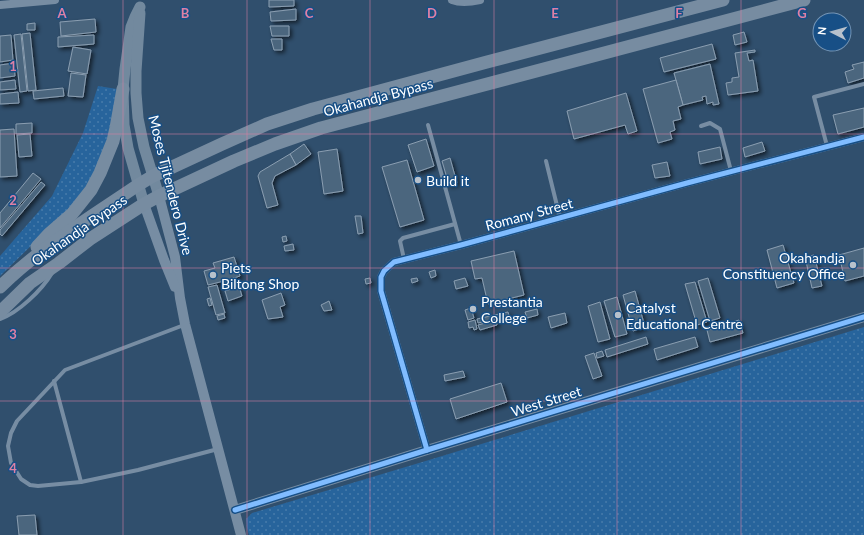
<svg xmlns="http://www.w3.org/2000/svg" width="864" height="535" viewBox="0 0 864 535" font-family="Lato,sans-serif">
<style>
.grass{fill:url(#grass-dots)}
.building{fill:#4c667e;stroke:#8a9eb1;filter:url(#shadow)}
.lines{fill:none;stroke-linecap:round;stroke-linejoin:round}
.service{stroke:#778da3;stroke-width:4}
.minor{stroke:#778da3;stroke-width:8}
.tertiary{stroke:#778da3;stroke-width:10}
.secondary{stroke:#72899e;stroke-width:11}
.trunk{stroke:#778ca1;stroke-width:13}
.cycleway-casing{stroke:#174f86;stroke-width:8}
.cycleway{stroke:#80bcff;stroke-width:5}
.grid{fill:none;stroke:#dd80a5;stroke-width:1;stroke-opacity:0.55}
.poi-dot{fill:#b7c1cc;stroke:#174f86;stroke-width:1.5}
.labels{text-anchor:middle;dominant-baseline:central;stroke-width:3;stroke-linejoin:round;paint-order:stroke}
.street-label{font-size:14px;fill:#fff;stroke:#174f86}
.poi-label{font-size:14px;fill:#fff;stroke:#174f86;text-anchor:start}
.grid-label{font-size:13px;text-anchor:middle;font-weight:bold;fill:#dd80a5;stroke:#174f86;stroke-width:3;stroke-linejoin:round;paint-order:stroke}
</style>
<defs>
<pattern id="grass-dots" width="8" height="8" patternUnits="userSpaceOnUse"><rect width="8" height="8" fill="#27649c"/><path d="M2 2h.1M6 6h.1" fill="none" stroke="#477bab" stroke-width="1.8" stroke-linecap="round"/></pattern>
<filter id="shadow"><feDropShadow dx="2.5" dy="2.5" stdDeviation="2" flood-color="#0009"/></filter>
</defs>
<rect width="100%" height="100%" fill="#304f6d"/>
<g class="grass">
<polygon points="98,86 117,89 110,132 96,169 82,193 69,209 0,276 0,256 52,196 83,133"/>
<polygon points="864,327 864,535 249,535 247,528 246,519 252,513 429,460"/>
</g>
<g class="building">
<polygon points="269,0 294,0 294,6 269,7"/>
<polygon points="296,9 296,20 271,21 270,12"/>
<polygon points="95,19 96,32 61,36 60,22"/>
<polygon points="35,23 35,30 27,30 27,24"/>
<polygon points="270,26 289,26 289,36 272,36"/>
<polygon points="744,32 747,42 735,45 733,35"/>
<polygon points="30,33 36,90 28,91 22,34"/>
<polygon points="21,34 27,91 20,92 14,35"/>
<polygon points="11,35 13,60 0,62 0,36"/>
<polygon points="94,35 94,44 58,47 58,37"/>
<polygon points="271,39 282,39 282,50 274,50"/>
<polygon points="712,44 716,59 664,72 660,58"/>
<polygon points="73,47 91,50 87,74 68,71"/>
<polygon points="755,50 755,52 747,53 749,61 753,60 758,91 728,95 726,83 732,82 732,78 739,77 735,53"/>
<polygon points="864,62 864,78 848,83 845,72 854,69 852,65"/>
<polygon points="14,63 15,76 0,78 0,65"/>
<polygon points="710,64 719,104 713,105 713,102 707,104 706,96 702,97 703,100 683,105 674,73"/>
<polygon points="71,73 86,75 83,97 68,96"/>
<polygon points="15,80 16,89 0,90 0,82"/>
<polygon points="676,80 683,105 678,107 681,119 673,121 675,130 670,132 672,139 658,143 643,89"/>
<polygon points="63,88 64,96 34,99 33,91"/>
<polygon points="18,92 19,103 0,104 0,94"/>
<polygon points="626,93 637,131 628,134 625,125 574,139 567,111"/>
<polygon points="864,108 864,127 838,134 833,115"/>
<polygon points="32,123 32,133 16,134 16,124"/>
<polygon points="14,129 17,176 0,177 0,130"/>
<polygon points="30,134 32,156 19,157 17,135"/>
<polygon points="426,139 434,166 417,172 408,145"/>
<polygon points="762,142 765,151 745,157 743,148"/>
<polygon points="304,144 311,154 296,165 290,154"/>
<polygon points="720,147 722,159 700,164 698,152"/>
<polygon points="337,149 343,191 324,194 318,152"/>
<polygon points="290,154 296,165 275,176 272,183 278,205 267,208 258,176 260,172"/>
<polygon points="450,158 457,183 449,185 442,161"/>
<polygon points="407,160 424,220 400,227 382,167"/>
<polygon points="667,162 670,176 655,178 652,165"/>
<polygon points="33,173 41,179 0,228 0,213"/>
<polygon points="41,182 45,185 2,236 0,234 0,230"/>
<polygon points="355,216 361,216 363,233 358,234"/>
<polygon points="286,236 287,241 283,242 282,237"/>
<polygon points="293,244 294,250 285,251 284,246"/>
<polygon points="783,245 794,283 777,288 767,250"/>
<polygon points="864,248 864,276 845,281 839,255"/>
<polygon points="514,251 524,295 488,304 482,278 475,279 471,261"/>
<polygon points="814,255 822,286 812,288 805,257"/>
<polygon points="234,257 240,276 231,279 232,283 225,285 224,281 208,285 204,271 215,268 213,263"/>
<polygon points="435,270 436,276 431,278 429,272"/>
<polygon points="370,278 371,283 366,284 365,279"/>
<polygon points="417,278 418,281 412,283 411,279"/>
<polygon points="465,278 468,286 456,289 454,281"/>
<polygon points="708,278 720,318 710,321 698,281"/>
<polygon points="695,282 707,322 697,325 685,284"/>
<polygon points="217,285 225,313 216,315 208,287"/>
<polygon points="239,286 242,296 228,301 225,291"/>
<polygon points="635,291 645,327 633,331 623,295"/>
<polygon points="281,293 285,305 280,307 283,317 268,319 262,300"/>
<polygon points="617,297 627,334 615,337 604,301"/>
<polygon points="210,298 212,305 209,306 207,299"/>
<polygon points="329,301 332,310 324,311 321,305"/>
<polygon points="600,302 610,339 598,342 588,306"/>
<polygon points="471,308 474,318 468,320 465,310"/>
<polygon points="537,309 538,315 527,318 525,312"/>
<polygon points="508,312 509,316 478,323 477,319"/>
<polygon points="565,313 567,323 551,328 548,317"/>
<polygon points="224,314 225,318 218,320 217,316"/>
<polygon points="475,320 477,329 474,330 473,327 469,328 468,322"/>
<polygon points="496,320 497,325 480,330 478,325"/>
<polygon points="739,320 743,333 710,342 707,330"/>
<polygon points="646,337 648,344 607,357 605,350"/>
<polygon points="695,337 698,347 657,360 654,349"/>
<polygon points="602,351 604,356 597,358 596,353"/>
<polygon points="594,353 602,376 593,379 585,356"/>
<polygon points="463,371 465,377 445,381 444,375"/>
<polygon points="501,383 507,402 456,419 450,399"/>
<polygon points="35,515 37,535 19,535 17,516"/>
</g>
<g class="lines">
<g class="service">
<polyline points="428,125 461,245"/>
<polyline points="701,126 710,123 720,129 731,171"/>
<polyline points="827,146 814,97 864,84"/>
<polyline points="546,161 560,218"/>
<polyline points="404,259 400,241 403,238 455,224"/>
<path d="M 0,319 C 18,313 42,290 52,273"/>
<polyline points="184,325 65,370 17,421 11,433 8,446 11,463 21,479 30,485 38,486 81,482 138,470 218,449"/>
<polyline points="54,381 81,482"/>
</g>
<g class="minor">
<path d="M 452,0 C 460,3 471,2 480,0"/>
<polyline points="0,5 55,0"/>
<polyline points="427,450 381,291 381,277 384,271 394,262 461,245 687,183 864,137"/>
</g>
<g class="tertiary">
<polyline points="159,196 175,257 180,298 185,324 241,535"/>
<polyline points="144,204 164,260 175,287"/>
<polyline points="235,510 427,450 864,317"/>
</g>
<g class="secondary">
<polyline points="140,7 135,17 131,27 125,69 123,89 124,125 128,148 144,204"/>
<polyline points="140,13 136,71 136,93 138,118 144,147 159,196"/>
</g>
<g class="trunk">
<polyline points="37,247 49,234 72,214 91,190 100,173 113,141 116,128 123,89"/>
<path d="M 0,287 C 41,247 91,217 138,185 L 153,176 L 222,144 L 267,124 L 313,109 L 487,62 L 723,0"/>
<polyline points="0,312 30,283 59,263 90,239 144,204 159,196 234,161 275,144 321,128 804,0"/>
</g>
<defs>
<g id="cycleway">
<polyline points="427,450 381,291 381,277 384,271 394,262 461,245 687,183 864,137"/>
<polyline points="235,510 427,450 864,317"/>
</g>
</defs>
<use href="#cycleway" class="cycleway-casing"/>
<use href="#cycleway" class="cycleway"/>
</g>
<path class="grid" d="M 123,0 L 123,535M 247,0 L 247,535M 370,0 L 370,535M 494,0 L 494,535M 617,0 L 617,535M 741,0 L 741,535M 0,134 L 864,134M 0,268 L 864,268M 0,401 L 864,401"/>
<g class="poi-dot">
<circle cx="418" cy="180" r="4"/>
<circle cx="853" cy="265" r="4"/>
<circle cx="213" cy="275" r="4"/>
<circle cx="473" cy="309" r="4"/>
<circle cx="618" cy="315" r="4"/>
</g>
<g class="labels">
<g class="street-label">
<text transform="translate(378 97) rotate(-15)">Okahandja Bypass</text>
<text transform="translate(171 185) rotate(76)">Moses Tjitendero Drive</text>
<text transform="translate(529 214) rotate(-15)">Romany Street</text>
<text transform="translate(79 230) rotate(-35)">Okahandja Bypass</text>
<text transform="translate(546 401) rotate(-17)">West Street</text>
</g>
<g class="poi-label">
<text x="426" y="180">Build it</text>
<text x="845" y="257" text-anchor="end">Okahandja<tspan x="845" dy="16">Constituency Office</tspan></text>
<text x="221" y="267">Piets<tspan x="221" dy="16">Biltong Shop</tspan></text>
<text x="481" y="301">Prestantia<tspan x="481" dy="16">College</tspan></text>
<text x="626" y="307">Catalyst<tspan x="626" dy="16">Educational Centre</tspan></text>
</g>
</g>
<g class="grid-label">
<text x="62" y="18">A</text>
<text x="185" y="18">B</text>
<text x="309" y="18">C</text>
<text x="432" y="18">D</text>
<text x="555" y="18">E</text>
<text x="679" y="18">F</text>
<text x="802" y="18">G</text>
<text x="13" y="71">1</text>
<text x="13" y="205">2</text>
<text x="13" y="339">3</text>
<text x="13" y="473">4</text>
</g>
<g transform="translate(832 32) rotate(276)"><circle r="19" fill="#174f86" stroke="#7495b6"/>
<path d="M0-3L7 15L0 10L-7 15Z" fill="#b7c1cc"/>
<text y="-6" font-size="11" font-weight="bold" text-anchor="middle" fill="#ffffff">N</text>
</g>
</svg>
